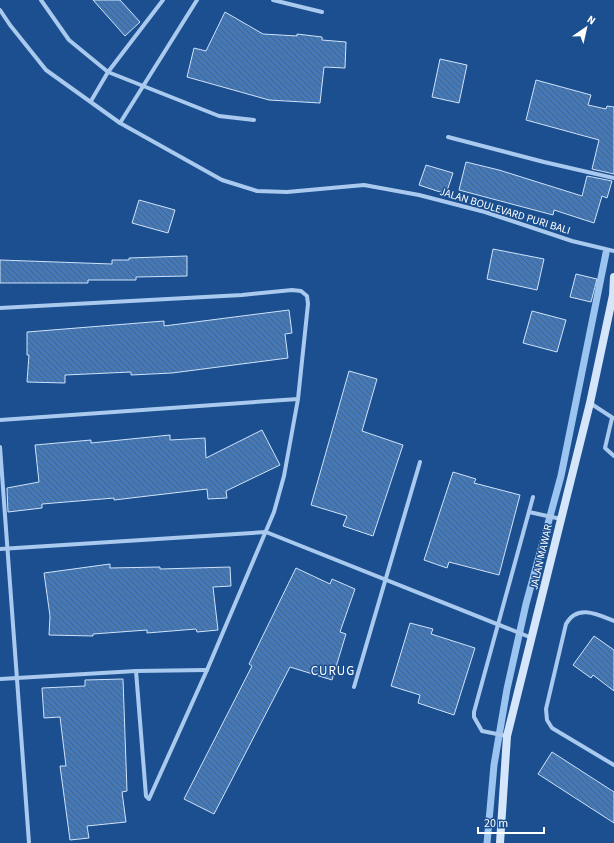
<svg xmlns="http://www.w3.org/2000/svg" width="614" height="843" viewBox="0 0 614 843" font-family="'Source Sans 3',sans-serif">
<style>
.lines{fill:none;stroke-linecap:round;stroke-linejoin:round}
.stream{stroke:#9cc4f0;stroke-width:7}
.building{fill:url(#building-back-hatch);stroke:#cfe3fa}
.street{stroke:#a9c9ee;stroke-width:4}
.secondary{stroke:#d6e6fa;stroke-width:8}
.labels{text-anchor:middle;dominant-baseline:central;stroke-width:3;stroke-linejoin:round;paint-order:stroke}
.street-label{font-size:11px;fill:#fff;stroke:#1b4f8f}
.quarter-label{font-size:13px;letter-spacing:1px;fill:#fff;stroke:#1b4f8f}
</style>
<defs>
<pattern id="building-back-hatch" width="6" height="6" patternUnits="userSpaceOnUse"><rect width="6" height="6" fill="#4478b7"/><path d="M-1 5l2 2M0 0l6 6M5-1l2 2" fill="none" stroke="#486282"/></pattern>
</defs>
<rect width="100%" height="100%" fill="#1b4f8f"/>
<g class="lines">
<polyline class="stream" points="487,843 494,765 507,689 526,604 561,476 606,253"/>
</g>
<g class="building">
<polygon points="93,0 120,0 140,22 125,36"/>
<polygon points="225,12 263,34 297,36 297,34 322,37 322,40 346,42 345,68 324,67 320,103 269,100 187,77 194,48 206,51"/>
<polygon points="440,59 467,65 459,103 432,97"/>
<polygon points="536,80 591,95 588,105 606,109 607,106 614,107 614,174 592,169 599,140 526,120"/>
<polygon points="466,162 499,170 582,196 587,176 612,181 607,198 602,196 594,223 554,210 553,215 459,190"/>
<polygon points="426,165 453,173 446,194 419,185"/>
<polygon points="139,200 175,210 168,233 132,223"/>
<polygon points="493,249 544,259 537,290 487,279"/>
<polygon points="187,256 187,276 136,277 136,280 88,280 88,283 0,283 0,260 112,264 112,260 129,260 129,258"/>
<polygon points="576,274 597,279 591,302 570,297"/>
<polygon points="289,310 292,333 285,334 288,358 172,373 131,375 131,372 65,375 65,383 27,382 29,355 27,355 27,332 164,321 164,326"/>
<polygon points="532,311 566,320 557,352 523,343"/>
<polygon points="349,371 377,379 362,431 403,445 373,536 343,526 347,516 311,505"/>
<polygon points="262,430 280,465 226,491 227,498 208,499 207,489 114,500 114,498 42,504 42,508 8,512 7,488 39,482 35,445 91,440 91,443 170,435 170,440 205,438 206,458"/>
<polygon points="453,472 476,479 474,483 520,495 499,575 449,562 447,568 424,560"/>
<polygon points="110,564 110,568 160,567 160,569 230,567 231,586 213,587 218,630 197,632 196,629 147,633 147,630 93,634 93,636 49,635 50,616 44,573"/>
<polygon points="296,568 330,584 332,579 355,589 340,632 346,634 332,680 290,667 214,814 184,799 252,666 249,664"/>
<polygon points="410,623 433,629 431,634 475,648 454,715 418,703 420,695 391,686"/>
<polygon points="594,636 614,650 614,691 593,675 591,678 573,665"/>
<polygon points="123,679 127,791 122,792 126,822 87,826 89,838 70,840 60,766 66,766 60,717 44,718 42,688 85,686 85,680"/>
<polygon points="552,752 614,792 614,823 538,774"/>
</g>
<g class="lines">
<g class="street">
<polyline points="41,0 69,40 108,72 219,116 254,120"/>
<polyline points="273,0 322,12"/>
<polyline points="0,10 10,25 46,70 120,123 222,180 257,191 287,192 364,185 419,195 485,212 572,241 614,251"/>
<polyline points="91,101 108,72 163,0"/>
<polyline points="120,123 197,0"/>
<polyline points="448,137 544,162 614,178"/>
<polyline points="0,308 242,295 292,290 301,291 307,296 308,304 298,399 284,476 274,512 207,670 149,799 146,796 136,671"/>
<polyline points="590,403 613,418"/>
<polyline points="612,418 605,448 614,456"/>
<polyline points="0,420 298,399"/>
<polyline points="0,447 29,843"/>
<polyline points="529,512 561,519"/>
<polyline points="0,549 266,532 532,638"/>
<path d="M 614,621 C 597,614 577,604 566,624 L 546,709 L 547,720 L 552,728 L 614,765"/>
<polyline points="0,679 136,671 207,670"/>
<polyline points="354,687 420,462"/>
<polyline points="507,736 482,731 474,717 474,712 533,497"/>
</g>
<polyline class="secondary" points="500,843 507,736 590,403 613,295 614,277"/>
</g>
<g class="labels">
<g class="street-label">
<text transform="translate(505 211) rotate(17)">JALAN BOULEVARD PURI BALI</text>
<text transform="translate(541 557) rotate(-77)">JALAN MAWAR</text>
</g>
<g class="quarter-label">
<text x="333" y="671">CURUG</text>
</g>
</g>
<g transform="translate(586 28) rotate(34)" stroke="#1b4f8f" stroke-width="3" paint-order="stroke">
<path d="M0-3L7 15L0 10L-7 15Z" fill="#ffffff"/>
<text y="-6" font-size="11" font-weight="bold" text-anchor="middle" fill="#ffffff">N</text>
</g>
<path d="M478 827v6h66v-6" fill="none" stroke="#ffffff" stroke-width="2"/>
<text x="484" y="827" font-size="12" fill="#ffffff" stroke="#1b4f8f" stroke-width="3" paint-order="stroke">20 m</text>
</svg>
